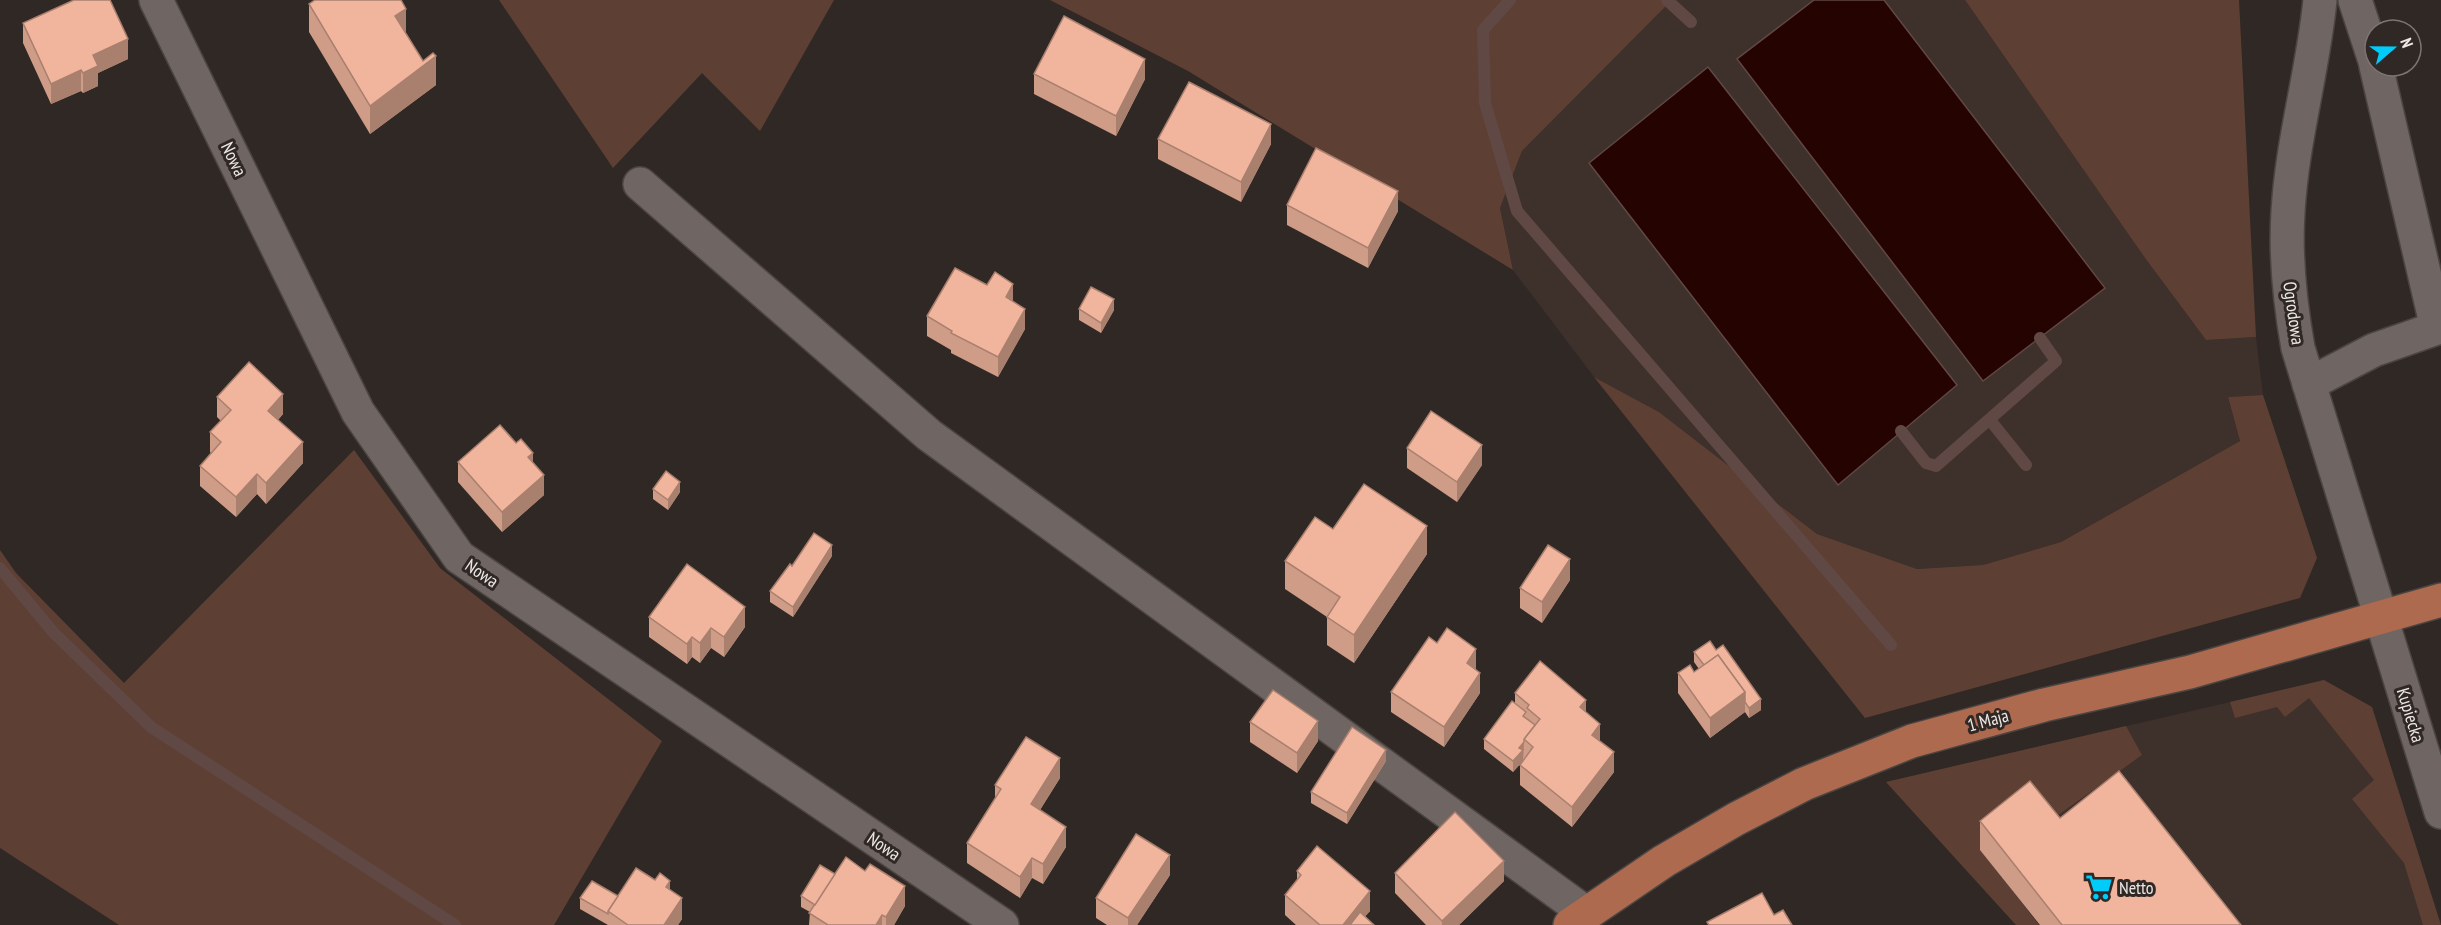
<svg xmlns="http://www.w3.org/2000/svg" width="2441" height="925" viewBox="0 0 2441 925" font-family="'PT Sans Narrow',sans-serif">
<style>
.built{fill:#3e302b}
.green{fill:#5e3f33}
.water{fill:#240300;stroke:#604845;stroke-width:1.5}
.lines{fill:none;stroke-linecap:round;stroke-linejoin:round}
.stream{stroke:#604845;stroke-width:12}
.minor-casing{stroke:#4b4542;stroke-width:36}
.major-casing{stroke:#4b4542;stroke-width:36}
.minor{stroke:#6f6562;stroke-width:33}
.major{stroke:#ae6a4f;stroke-width:33}
.wall{fill:#cf9c87}
.shaded-wall{fill:#a97f6e}
.building{fill:#f1b59d;stroke:#a97f6e;stroke-width:1.5}
.labels{text-anchor:middle;dominant-baseline:central;stroke-width:6;stroke-linejoin:round;paint-order:stroke}
.street-label{font-size:18px;fill:#ede8e6;stroke:#302825}
.poi-label{font-size:18px;fill:#ede8e6;stroke:#302825;text-anchor:start}
</style>
<rect width="100%" height="100%" fill="#302825"/>
<g class="built">
<polygon points="1672,0 1965,0 2145,258 2206,340 2256,337 2263,395 2228,397 2240,441 2061,542 1983,565 1917,569 1817,534 1659,412 1594,377 1513,270 1500,208 1522,151"/>
<polygon points="2324,680 2372,707 2438,925 2016,925 1886,782"/>
</g>
<g class="green">
<polygon points="499,0 834,0 760,131 702,73 613,168"/>
<polygon points="1050,0 1672,0 1522,151 1500,208 1513,270 1188,71"/>
<polygon points="1965,0 2239,0 2256,337 2206,340 2145,258"/>
<polygon points="1594,377 1659,412 1817,534 1917,569 1983,565 2061,542 2240,441 2228,397 2263,395 2317,558 2300,598 1865,718"/>
<polygon points="354,450 440,568 662,741 554,925 119,925 0,848 0,550 16,573 124,683"/>
<polygon points="2324,680 2372,707 2441,925 2423,925 2404,863 2352,799 2374,780 2309,698 2285,717 2277,707 2235,718 2230,702"/>
<polygon points="2126,726 2142,755 2043,826 1980,849 2039,925 2016,925 1886,782"/>
</g>
<g class="water">
<polygon points="1814,0 1884,0 2105,288 1983,381 1737,59"/>
<polygon points="1708,67 1957,385 1838,485 1589,163"/>
</g>
<g class="lines">
<g class="stream">
<polyline points="1510,0 1483,30 1485,103 1517,211 1891,645"/>
<polyline points="1667,0 1691,22"/>
<polyline points="1990,420 2026,465"/>
<polyline points="1901,431 1926,463 1936,466 2056,361 2040,338"/>
<polyline points="0,568 53,632 151,727 455,925"/>
</g>
<defs>
<g id="minor">
<polyline points="156,0 358,412 459,557 1002,925"/>
<path d="M 2320,0 C 2313,71 2292,141 2288,212 C 2285,258 2290,303 2298,348 L 2441,812"/>
<polyline points="2355,0 2375,61"/>
<polyline points="640,184 929,435 1586,913"/>
<polyline points="2309,384 2374,350 2437,328 2376,66"/>
</g>
<polyline id="major" points="1570,925 1664,861 1736,819 1804,784 1912,741 2044,705 2190,672 2441,600"/>
</defs>
<use href="#minor" class="minor-casing"/>
<use href="#major" class="major-casing"/>
<use href="#minor" class="minor"/>
<use href="#major" class="major"/>
</g>
<g class="wall">
<polygon points="309,4 406,34 423,61 436,85 370,134 309,32"/>
<polygon points="23,23 128,59 98,73 98,86 83,93 81,91 51,104 23,43"/>
<polygon points="1034,74 1145,79 1116,136 1034,94"/>
<polygon points="1158,139 1271,144 1241,202 1158,159"/>
<polygon points="1287,205 1398,211 1368,268 1287,225"/>
<polygon points="1013,302 1025,329 998,377 951,353 951,350 927,336 927,316"/>
<polygon points="1079,309 1114,310 1101,333 1079,320"/>
<polygon points="217,397 283,414 278,420 303,463 266,504 257,494 236,517 200,486 200,466 211,453 210,452 210,432 221,421 217,417"/>
<polygon points="1407,448 1482,465 1457,502 1407,468"/>
<polygon points="458,462 533,462 544,495 502,532 458,482"/>
<polygon points="653,489 680,492 668,510 653,499"/>
<polygon points="1333,529 1427,554 1354,663 1327,645 1327,617 1285,589 1285,561"/>
<polygon points="832,556 793,617 770,602 770,591 792,566"/>
<polygon points="1570,580 1542,623 1520,608 1520,588"/>
<polygon points="649,617 745,627 724,657 711,648 700,663 692,657 687,664 649,637"/>
<polygon points="1694,652 1761,710 1749,718 1745,712 1710,738 1678,693 1678,673 1694,672 1699,669 1694,662"/>
<polygon points="1476,669 1480,693 1444,747 1391,712 1391,692"/>
<polygon points="1515,693 1586,712 1614,772 1572,827 1520,785 1520,765 1522,762 1513,772 1484,749 1484,739 1515,703"/>
<polygon points="1250,722 1318,741 1297,773 1250,742"/>
<polygon points="1386,761 1347,824 1311,803 1311,792"/>
<polygon points="1060,778 1040,810 1066,847 1043,884 1032,878 1020,898 967,863 967,843 995,799 995,785"/>
<polygon points="2060,818 2241,925 2040,925 1980,850 1980,821"/>
<polygon points="1297,871 1370,911 1365,916 1374,925 1296,925 1285,915 1285,895 1297,880"/>
<polygon points="1395,873 1504,881 1459,925 1426,925 1395,893"/>
<polygon points="835,874 905,906 894,925 809,925 810,912 801,907 801,896"/>
<polygon points="1170,875 1137,925 1107,925 1096,918 1096,898"/>
<polygon points="670,891 682,919 678,925 608,925 580,909 580,898 618,896"/>
</g>
<g class="shaded-wall">
<polygon points="406,9 406,37 395,16"/>
<polygon points="128,39 128,59 98,73 98,86 83,93 83,73 93,55"/>
<polygon points="436,56 436,85 370,134 370,106"/>
<polygon points="1145,59 1145,79 1116,136 1116,116"/>
<polygon points="81,70 81,91 51,104 51,84"/>
<polygon points="1271,124 1271,144 1241,202 1241,182"/>
<polygon points="1398,191 1398,211 1368,268 1368,248"/>
<polygon points="1013,284 1013,304 1006,297"/>
<polygon points="1114,299 1114,310 1101,333 1101,323"/>
<polygon points="1025,309 1025,329 998,377 998,357"/>
<polygon points="283,394 283,414 268,431 268,411"/>
<polygon points="303,442 303,463 266,504 266,483"/>
<polygon points="1482,445 1482,465 1457,502 1457,482"/>
<polygon points="533,453 533,473 528,457"/>
<polygon points="257,474 257,494 236,517 236,497"/>
<polygon points="544,475 544,495 502,532 502,512"/>
<polygon points="680,482 680,492 668,510 668,500"/>
<polygon points="1427,526 1427,554 1354,663 1354,635"/>
<polygon points="832,545 832,556 793,617 793,607"/>
<polygon points="1570,559 1570,580 1542,623 1542,602"/>
<polygon points="745,607 745,627 724,657 724,637"/>
<polygon points="711,628 711,648 700,663 700,643"/>
<polygon points="692,637 692,657 687,664 687,644"/>
<polygon points="1476,649 1476,669 1467,683 1467,663"/>
<polygon points="1480,673 1480,693 1444,747 1444,727"/>
<polygon points="1745,692 1745,712 1710,738 1710,718"/>
<polygon points="1761,699 1761,710 1749,718 1749,708"/>
<polygon points="1586,700 1586,720 1580,707"/>
<polygon points="1318,721 1318,741 1297,773 1297,753"/>
<polygon points="1600,724 1600,745 1592,735"/>
<polygon points="1524,742 1523,761 1513,772 1513,761 1519,748"/>
<polygon points="1386,750 1386,761 1347,824 1347,813"/>
<polygon points="1614,752 1614,772 1572,827 1572,807"/>
<polygon points="1060,758 1060,778 1031,824 1031,804"/>
<polygon points="1066,827 1066,847 1043,884 1043,864"/>
<polygon points="1170,855 1170,875 1137,925 1128,925 1128,918"/>
<polygon points="1032,858 1032,878 1020,898 1020,877"/>
<polygon points="1504,861 1504,881 1459,925 1442,925 1442,921"/>
<polygon points="670,881 670,901 666,887"/>
<polygon points="905,886 905,906 894,925 886,925 886,917"/>
<polygon points="1370,891 1370,911 1358,925 1343,925"/>
<polygon points="682,898 682,919 678,925 664,925"/>
<polygon points="882,915 882,925 876,925"/>
</g>
<g class="building">
<polygon points="74,0 110,0 128,39 93,55 98,66 83,73 81,70 51,84 23,23"/>
<polygon points="315,0 401,0 406,9 395,16 423,61 433,53 436,56 370,106 309,4"/>
<polygon points="1064,16 1145,59 1116,116 1034,74"/>
<polygon points="1189,82 1271,124 1241,182 1158,139"/>
<polygon points="1316,148 1398,191 1368,248 1287,205"/>
<polygon points="955,268 987,285 995,272 1013,284 1006,297 1025,309 998,357 951,333 952,331 927,316"/>
<polygon points="1091,287 1114,299 1101,323 1079,309"/>
<polygon points="249,362 283,394 268,411 303,442 266,483 257,474 236,497 200,466 221,442 210,432 231,410 217,397"/>
<polygon points="1431,411 1482,445 1457,482 1407,448"/>
<polygon points="500,425 516,443 521,439 533,453 528,457 544,475 502,512 458,462"/>
<polygon points="666,471 680,482 668,500 653,489"/>
<polygon points="1364,484 1427,526 1354,635 1327,617 1340,597 1285,561 1315,517 1333,529"/>
<polygon points="814,533 832,545 793,607 770,591 790,564 792,566"/>
<polygon points="1548,545 1570,559 1542,602 1520,588"/>
<polygon points="687,564 745,607 724,637 711,628 700,643 692,637 687,644 649,617"/>
<polygon points="1447,628 1476,649 1467,663 1480,673 1444,727 1391,692 1429,637 1437,643"/>
<polygon points="1710,641 1716,650 1723,645 1761,699 1749,708 1745,702 1745,692 1718,655 1704,665 1694,652"/>
<polygon points="1718,655 1745,692 1710,718 1678,673 1690,665 1694,672"/>
<polygon points="1540,661 1586,700 1580,707 1600,724 1592,735 1614,752 1572,807 1520,765 1533,747 1524,739 1540,719 1527,708 1529,705 1515,693"/>
<polygon points="1273,690 1318,721 1297,753 1250,722"/>
<polygon points="1512,701 1526,712 1523,716 1535,725 1524,739 1524,742 1519,748 1523,750 1513,761 1484,739"/>
<polygon points="1352,727 1386,750 1347,813 1311,792"/>
<polygon points="1026,737 1060,758 1031,804 1066,827 1043,864 1032,858 1020,877 967,843 1001,789 995,785"/>
<polygon points="2119,771 2241,925 2062,925 1980,821 2030,781 2060,818"/>
<polygon points="1455,812 1504,861 1442,921 1395,873"/>
<polygon points="1136,834 1170,855 1128,918 1096,898"/>
<polygon points="1317,846 1370,891 1343,925 1320,925 1285,895 1301,875 1297,871"/>
<polygon points="846,857 865,871 870,864 905,886 886,917 882,915 876,925 828,925 809,913"/>
<polygon points="820,865 835,874 815,905 801,896"/>
<polygon points="636,868 655,880 660,873 670,881 666,887 682,898 664,925 628,925 608,911"/>
<polygon points="592,881 618,896 608,911 608,914 580,898"/>
<polygon points="1762,893 1774,915 1783,910 1792,925 1709,925 1707,922"/>
<polygon points="1360,912 1374,925 1350,925"/>
</g>
<defs>
<symbol id="supermarket-bare" viewBox="-9 -9 18 18"><path d="M-6-5.5h2.5l.6 2H6L4.5 2H-2.5L-4.4-4H-6ZM-1.5 3.2a1.3 1.3 0 1 0 .1 0ZM3 3.2a1.3 1.3 0 1 0 .1 0Z" fill="#01cbf9" stroke="#302825" stroke-width="2.5" paint-order="stroke"/></symbol>
</defs>
<g fill-rule="evenodd">
<use href="#supermarket-bare" x="2080" y="868" width="38" height="38"/>
</g>
<g class="labels">
<g class="street-label">
<text transform="translate(234 159) rotate(64)">Nowa</text>
<text transform="translate(2294 313) rotate(82)">Ogrodowa</text>
<text transform="translate(482 573) rotate(34)">Nowa</text>
<text transform="translate(2411 715) rotate(73)">Kupiecka</text>
<text transform="translate(1988 720) rotate(-15)">1 Maja</text>
<text transform="translate(884 846) rotate(34)">Nowa</text>
</g>
<g class="poi-label">
<text x="2119" y="887">Netto</text>
</g>
</g>
<g transform="translate(2393 48) rotate(70)"><circle r="28" fill="#302825" stroke="#7c7572" stroke-width="1.5"/>
<path d="M0-4.5L10 22L0 15L-10 22Z" fill="#01cbf9"/>
<text y="-9" font-size="16" font-weight="bold" text-anchor="middle" fill="#ede8e6">N</text>
</g>
</svg>
